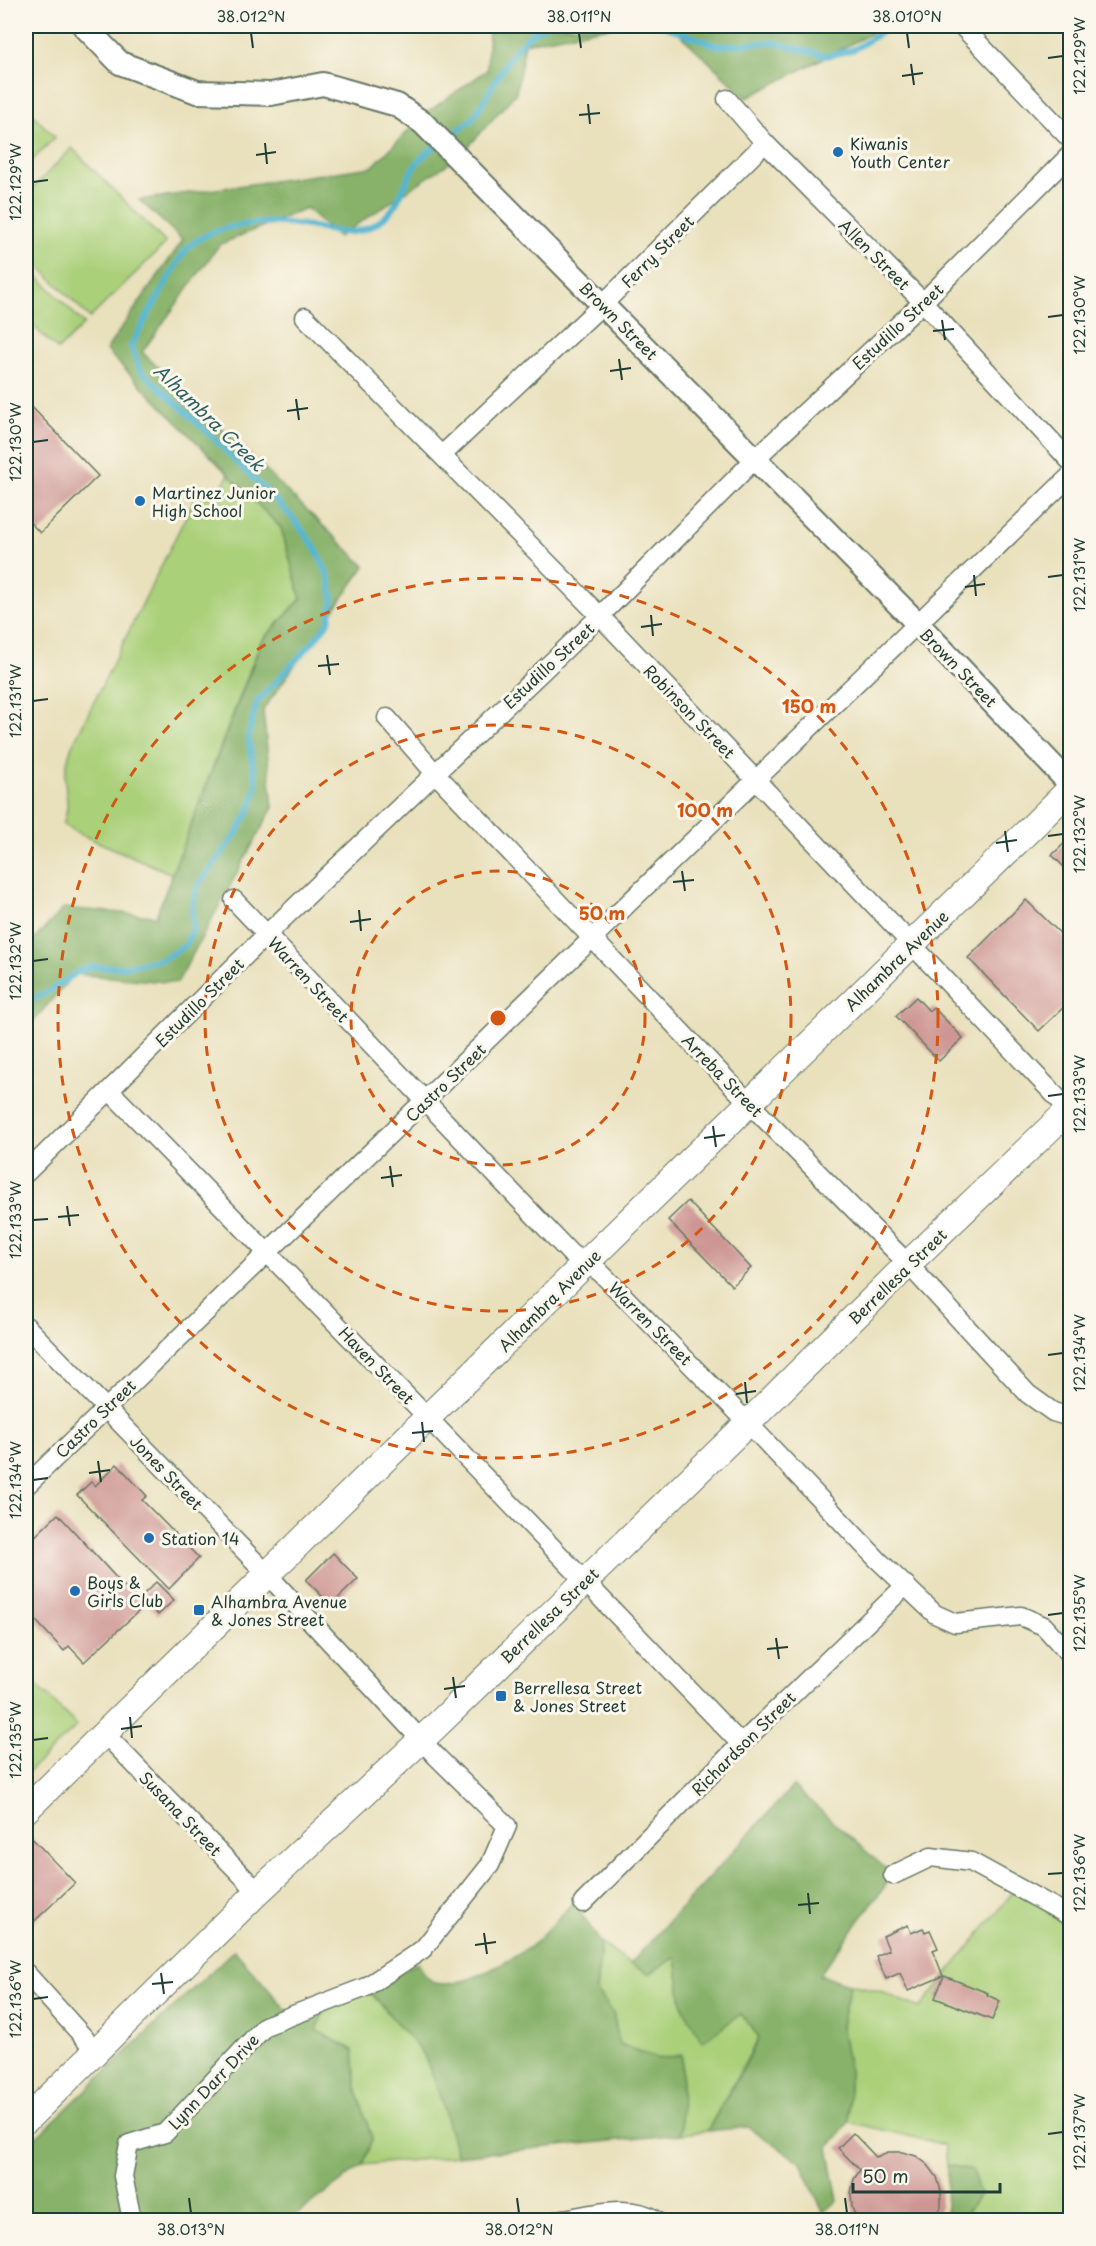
<svg xmlns="http://www.w3.org/2000/svg" width="1096" height="2246" viewBox="0 0 1096 2246" font-family="'Playpen Sans',sans-serif">
<style>
.green{fill:#abd07a;stroke:#658657;stroke-width:1.5}
.forest{fill:#88b26a;stroke:#54784f;stroke-width:1.5}
.lines{fill:none;stroke-linecap:round;stroke-linejoin:round}
.stream{stroke:#52b6d1;stroke-width:6}
.building{fill:#cd9593}
.minor-casing{stroke:#667664;stroke-width:21}
.tertiary-casing{stroke:#667664;stroke-width:26}
.secondary-casing{stroke:#667664;stroke-width:28}
.minor{stroke:#fff;stroke-width:18}
.tertiary{stroke:#fff;stroke-width:22}
.secondary{stroke:#fff;stroke-width:26}
.ticks{fill:none;stroke:#1f3d34;stroke-width:2}
.ring{fill:none;stroke:#d45610;stroke-width:3;stroke-dasharray:10 8}
.poi-dot{fill:#1f6fb2;stroke:#fbf7ec;stroke-width:2}
.labels{text-anchor:middle;dominant-baseline:central;stroke-width:6;stroke-linejoin:round;paint-order:stroke}
.poi-label{font-size:16px;fill:#1f3d34;stroke:#fbf7ec;text-anchor:start}
.street-label{font-size:16px;fill:#1f3d34;stroke:#fbf7ec}
.water-label{font-size:18px;font-style:italic;fill:#2e6163;stroke:#fbf7ec}
.centre{fill:#d45610;stroke:#fbf7ec;stroke-width:3}
.ring-label{font-size:18px;text-anchor:middle;font-weight:bold;fill:#d45610;stroke:#fbf7ec;stroke-width:6;stroke-linejoin:round;paint-order:stroke}
.neatline{fill:none;stroke:#1f3d34;stroke-width:2}
.ticks-label{font-size:15px;text-anchor:middle;fill:#1f3d34}
</style>
<rect width="100%" height="100%" fill="#fbf7ec"/>
<filter id="ink" filterUnits="userSpaceOnUse"><feTurbulence type="fractalNoise" baseFrequency=".0167" numOctaves="2"/><feDisplacementMap in="SourceGraphic" scale="12" xChannelSelector="R" yChannelSelector="G"/><feConvolveMatrix kernelMatrix="1 2 1 2 8 2 1 2 1" color-interpolation-filters="sRGB"/></filter>
<filter id="wash" filterUnits="userSpaceOnUse"><feTurbulence type="fractalNoise" baseFrequency=".008" numOctaves="4" result="noise"/><feDisplacementMap in="SourceGraphic" scale="24" xChannelSelector="R" yChannelSelector="G"/><feGaussianBlur stdDeviation="1.35" result="paint"/><feColorMatrix in="noise" values="0 0 0 0 0 0 0 0 0 0 0 0 0 0 0 0 0 1.4 0 .05"/><feComposite in="paint" operator="in"/></filter>
<g filter="url(#wash)">
<rect width="100%" height="100%" fill="#e9e0bc"/>
<g class="green">
<polygon points="26,108 55,137 27,166 26,164"/>
<polygon points="72,148 166,243 90,318 26,253 26,195"/>
<polygon points="26,264 84,324 58,350 26,319"/>
<path d="M 229,474 L 281,528 L 301,599 L 261,641 L 172,874 L 82,835 L 63,824 C 71,802 65,797 65,776 C 66,767 68,757 71,748 L 198,492 L 215,500 Z"/>
<polygon points="32,1680 77,1726 26,1774 26,1682 28,1684"/>
<polygon points="1017,1887 1070,1916 1070,2220 972,2220 966,2213 980,2194 971,2170 947,2165 945,2145 849,2122 849,2070 841,2025 850,1984 880,1991 920,2008"/>
<polygon points="601,1943 630,1964 649,1974 676,1956 682,2005 702,2041 741,2014 759,2037 707,2131 681,2134 682,2055 659,2059 619,2044 613,2012 596,1991"/>
<polygon points="366,1987 424,2055 439,2092 457,2156 363,2165 372,2139 356,2087 353,2050 317,2031 326,2002"/>
</g>
<g class="forest">
<polygon points="489,26 616,26 525,43 516,93 461,155 338,237 306,208 219,245 142,352 365,566 263,710 273,807 177,983 74,974 29,1026 26,1027 26,948 64,908 156,916 262,641 301,599 281,528 106,350 183,240 139,200 372,167 426,113 487,70"/>
<polygon points="671,26 885,26 747,98"/>
<polygon points="793,1786 893,1875 819,1975 850,1984 841,2025 849,2070 849,2122 828,2148 838,2201 823,2212 801,2163 748,2127 707,2131 744,2068 759,2037 741,2014 702,2042 682,2005 676,1957 649,1974 630,1964"/>
<path d="M 573,1902 L 601,1943 L 596,1991 L 613,2012 L 619,2044 L 659,2059 L 682,2055 L 681,2134 L 457,2156 L 439,2092 L 424,2055 L 366,1987 L 418,1963 C 422,1970 427,1980 436,1983 C 461,1990 520,1956 538,1940 C 550,1928 562,1915 573,1902 Z"/>
<polygon points="234,1950 291,2015 326,2002 317,2031 353,2050 356,2087 372,2139 363,2165 289,2220 26,2220 26,2147"/>
<polygon points="947,2165 972,2170 980,2195 966,2213 972,2220 946,2220"/>
</g>
<g class="lines">
<g class="stream">
<polyline points="663,26 718,46 772,42 827,56 855,49 880,33 886,26"/>
<path d="M 446,138 C 455,132 467,126 473,118 C 493,90 511,40 545,26"/>
<path d="M 26,1003 L 51,990 L 81,970 L 92,967 L 123,967 L 163,959 L 186,945 L 193,928 L 192,908 L 198,885 L 235,836 L 249,812 L 257,786 L 248,737 L 257,702 L 313,642 L 329,621 L 333,599 L 329,578 L 315,547 L 292,517 L 203,428 L 140,370 L 131,346 C 143,323 156,301 169,278 C 175,269 179,258 186,250 C 210,223 269,219 303,225 C 327,229 346,238 370,227 C 396,214 399,197 410,174 C 416,161 427,152 438,144"/>
</g>
</g>
<g id="blocks">
<g class="building">
<polygon points="26,401 98,476 40,533 26,518"/>
<polygon points="1071,837 1071,874 1052,855"/>
<polygon points="1026,900 1071,944 1071,1000 1039,1031 968,958"/>
<polygon points="916,997 929,1011 933,1007 963,1038 939,1061 896,1016"/>
<polygon points="688,1201 751,1268 732,1286 668,1220"/>
<polygon points="117,1464 147,1496 142,1500 199,1558 169,1589 77,1495 91,1482 95,1486"/>
<polygon points="58,1514 143,1607 84,1662 69,1646 64,1651 26,1610 26,1545"/>
<polygon points="333,1553 358,1579 331,1605 306,1580"/>
<polygon points="156,1582 174,1600 158,1615 141,1597"/>
<polygon points="26,1832 75,1883 26,1929"/>
<polygon points="908,1925 911,1933 923,1928 925,1932 930,1930 938,1948 933,1950 943,1976 908,1991 900,1973 886,1979 876,1956 889,1950 883,1936"/>
<polygon points="944,1976 988,1993 987,1995 1000,2001 992,2020 935,1998"/>
<polygon points="853,2133 876,2157 888,2152 902,2152 916,2156 928,2165 937,2177 941,2191 941,2207 935,2220 857,2220 852,2207 851,2193 854,2179 860,2170 838,2148"/>
</g>
</g>
</g>
<g filter="url(#ink)">
<use href="#blocks" fill-opacity="0" stroke="#667664" stroke-width="1.5"/>
<g class="lines">
<defs>
<g id="minor">
<polyline points="962,26 1070,139"/>
<polyline points="727,99 765,143 923,302 1070,461"/>
<polyline points="305,317 600,616 1070,1111"/>
<polyline points="442,455 603,304 765,143"/>
<polyline points="387,718 434,772 750,1104 908,1264 1028,1394 1053,1412 1070,1417"/>
<polyline points="234,900 571,1254 600,1272 748,1423 877,1559 935,1614 955,1623 1021,1616 1044,1626 1070,1655"/>
<polyline points="110,1091 429,1419 741,1744"/>
<polyline points="26,1173 267,934 600,616 755,459 923,302 1070,155"/>
<polyline points="26,1326 267,1574 436,1756 507,1826 490,1865 423,1949 366,1987 265,2026 165,2133 129,2144 123,2176 132,2220"/>
<polyline points="26,1486 1070,476"/>
<polyline points="104,1733 258,1892"/>
<polyline points="893,1875 931,1857 971,1862 1070,1916"/>
<polyline points="583,1903 741,1744 906,1585"/>
<polyline points="26,1973 96,2051"/>
<path d="M 558,2220 C 587,2216 629,2202 656,2220"/>
</g>
<polyline id="tertiary" points="84,26 120,63 197,92 271,94 323,84 397,105 423,123 918,624 1070,784"/>
<g id="secondary">
<path d="M 26,1810 C 306,1537 587,1265 866,989 C 933,922 1003,857 1070,789"/>
<polyline points="26,2120 258,1892 434,1728 748,1423 908,1264 1070,1109"/>
</g>
</defs>
<use href="#minor" class="minor-casing"/>
<use href="#tertiary" class="tertiary-casing"/>
<use href="#secondary" class="secondary-casing"/>
<use href="#minor" class="minor"/>
<use href="#tertiary" class="tertiary"/>
<use href="#secondary" class="secondary"/>
</g>
</g>
<path class="ticks" d="M 251,33 L 253,48M 579,33 L 581,48M 907,33 L 909,48M 1048,58 L 1063,56M 911,64 L 914,85M 902,76 L 923,73M 588,104 L 590,124M 579,115 L 600,113M 265,143 L 267,164M 256,155 L 276,152M 33,182 L 48,180M 1048,317 L 1063,315M 942,320 L 945,340M 933,331 L 954,329M 619,359 L 622,380M 610,371 L 631,368M 296,399 L 299,420M 287,411 L 308,408M 33,442 L 48,440M 974,575 L 976,596M 1048,577 L 1063,575M 965,587 L 985,584M 651,615 L 653,636M 641,627 L 662,624M 327,655 L 330,675M 318,666 L 339,664M 33,701 L 48,699M 1005,831 L 1008,852M 1048,836 L 1063,834M 996,843 L 1017,840M 682,871 L 685,891M 673,882 L 694,880M 359,910 L 361,931M 350,922 L 371,919M 33,961 L 48,959M 1048,1096 L 1063,1094M 713,1126 L 716,1147M 704,1138 L 725,1135M 390,1166 L 393,1187M 381,1178 L 402,1175M 67,1206 L 70,1226M 58,1217 L 79,1215M 33,1220 L 48,1219M 1048,1355 L 1063,1353M 745,1382 L 747,1403M 736,1394 L 756,1391M 422,1422 L 424,1442M 412,1433 L 433,1431M 98,1461 L 101,1482M 89,1473 L 110,1470M 33,1480 L 48,1478M 1048,1615 L 1063,1613M 776,1638 L 779,1659M 767,1649 L 788,1647M 453,1677 L 456,1698M 444,1689 L 465,1686M 130,1717 L 132,1738M 121,1729 L 142,1726M 33,1740 L 48,1738M 1048,1874 L 1063,1873M 808,1893 L 810,1914M 798,1905 L 819,1903M 484,1933 L 487,1954M 475,1945 L 496,1942M 161,1973 L 164,1994M 152,1984 L 173,1982M 33,1999 L 48,1997M 1048,2134 L 1063,2132M 189,2198 L 191,2213M 517,2198 L 519,2213M 845,2198 L 847,2213"/>
<g class="ring">
<circle cx="498" cy="1018" r="147"/>
<circle cx="498" cy="1018" r="293"/>
<circle cx="498" cy="1018" r="440"/>
</g>
<g class="poi-dot">
<circle cx="838" cy="152" r="6"/>
<circle cx="140" cy="501" r="6"/>
<circle cx="149" cy="1538" r="6"/>
<circle cx="75" cy="1591" r="6"/>
<rect x="193" y="1604" width="12" height="12" rx="3"/>
<rect x="495" y="1690" width="12" height="12" rx="3"/>
</g>
<g class="labels">
<g class="poi-label">
<text x="850" y="143">Kiwanis<tspan x="850" dy="18">Youth Center</tspan></text>
<text x="152" y="492">Martinez Junior<tspan x="152" dy="18">High School</tspan></text>
<text x="161" y="1538">Station 14</text>
<text x="87" y="1582">Boys &amp;<tspan x="87" dy="18">Girls Club</tspan></text>
<text x="211" y="1601">Alhambra Avenue<tspan x="211" dy="18">&amp; Jones Street</tspan></text>
<text x="513" y="1687">Berrellesa Street<tspan x="513" dy="18">&amp; Jones Street</tspan></text>
</g>
<g class="street-label">
<text transform="translate(657 251) rotate(-45)">Ferry Street</text>
<text transform="translate(875 254) rotate(45)">Allen Street</text>
<text transform="translate(619 320) rotate(45)">Brown Street</text>
<text transform="translate(897 326) rotate(-43)">Estudillo Street</text>
<text transform="translate(548 665) rotate(-43)">Estudillo Street</text>
<text transform="translate(959 667) rotate(46)">Brown Street</text>
<text transform="translate(690 711) rotate(46)">Robinson Street</text>
<text transform="translate(896 960) rotate(-44)">Alhambra Avenue</text>
<text transform="translate(309 979) rotate(47)">Warren Street</text>
<text transform="translate(199 1002) rotate(-45)">Estudillo Street</text>
<text transform="translate(723 1075) rotate(46)">Arreba Street</text>
<text transform="translate(445 1082) rotate(-44)">Castro Street</text>
<text transform="translate(897 1276) rotate(-44)">Berrellesa Street</text>
<text transform="translate(549 1300) rotate(-45)">Alhambra Avenue</text>
<text transform="translate(651 1323) rotate(45)">Warren Street</text>
<text transform="translate(377 1365) rotate(46)">Haven Street</text>
<text transform="translate(95 1418) rotate(-44)">Castro Street</text>
<text transform="translate(167 1472) rotate(46)">Jones Street</text>
<text transform="translate(549 1615) rotate(-44)">Berrellesa Street</text>
<text transform="translate(743 1743) rotate(-45)">Richardson Street</text>
<text transform="translate(181 1813) rotate(46)">Susana Street</text>
<text transform="translate(213 2081) rotate(-47)">Lynn Darr Drive</text>
</g>
<g class="water-label">
<text transform="translate(210 417) rotate(44)">Alhambra Creek</text>
</g>
</g>
<circle cx="498" cy="1018" r="9" class="centre"/>
<g class="ring-label">
<text x="809" y="713">150 m</text>
<text x="705" y="817">100 m</text>
<text x="602" y="920">50 m</text>
</g>
<rect width="1096" height="2246" fill="none" stroke="#fbf7ec" stroke-width="66"/>
<path d="M853 2183v9h147v-9" fill="none" stroke="#1f3d34" stroke-width="3"/>
<text x="862" y="2183" font-size="18" fill="#1f3d34" stroke="#fbf7ec" stroke-width="4.5" paint-order="stroke">50 m</text>
<rect x="33" y="33" width="1030" height="2180" class="neatline"/>
<g class="ticks-label">
<text x="251" y="22">38.012°N</text>
<text x="579" y="22">38.011°N</text>
<text x="907" y="22">38.010°N</text>
<text transform="translate(1080 56) rotate(-90)" y="5">122.129°W</text>
<text transform="translate(16 182) rotate(-90)" y="5">122.129°W</text>
<text transform="translate(1080 315) rotate(-90)" y="5">122.130°W</text>
<text transform="translate(16 442) rotate(-90)" y="5">122.130°W</text>
<text transform="translate(1080 575) rotate(-90)" y="5">122.131°W</text>
<text transform="translate(16 701) rotate(-90)" y="5">122.131°W</text>
<text transform="translate(1080 834) rotate(-90)" y="5">122.132°W</text>
<text transform="translate(16 961) rotate(-90)" y="5">122.132°W</text>
<text transform="translate(1080 1094) rotate(-90)" y="5">122.133°W</text>
<text transform="translate(16 1220) rotate(-90)" y="5">122.133°W</text>
<text transform="translate(1080 1353) rotate(-90)" y="5">122.134°W</text>
<text transform="translate(16 1480) rotate(-90)" y="5">122.134°W</text>
<text transform="translate(1080 1613) rotate(-90)" y="5">122.135°W</text>
<text transform="translate(16 1740) rotate(-90)" y="5">122.135°W</text>
<text transform="translate(1080 1873) rotate(-90)" y="5">122.136°W</text>
<text transform="translate(16 1999) rotate(-90)" y="5">122.136°W</text>
<text transform="translate(1080 2132) rotate(-90)" y="5">122.137°W</text>
<text x="191" y="2235">38.013°N</text>
<text x="519" y="2235">38.012°N</text>
<text x="847" y="2235">38.011°N</text>
</g>
</svg>
